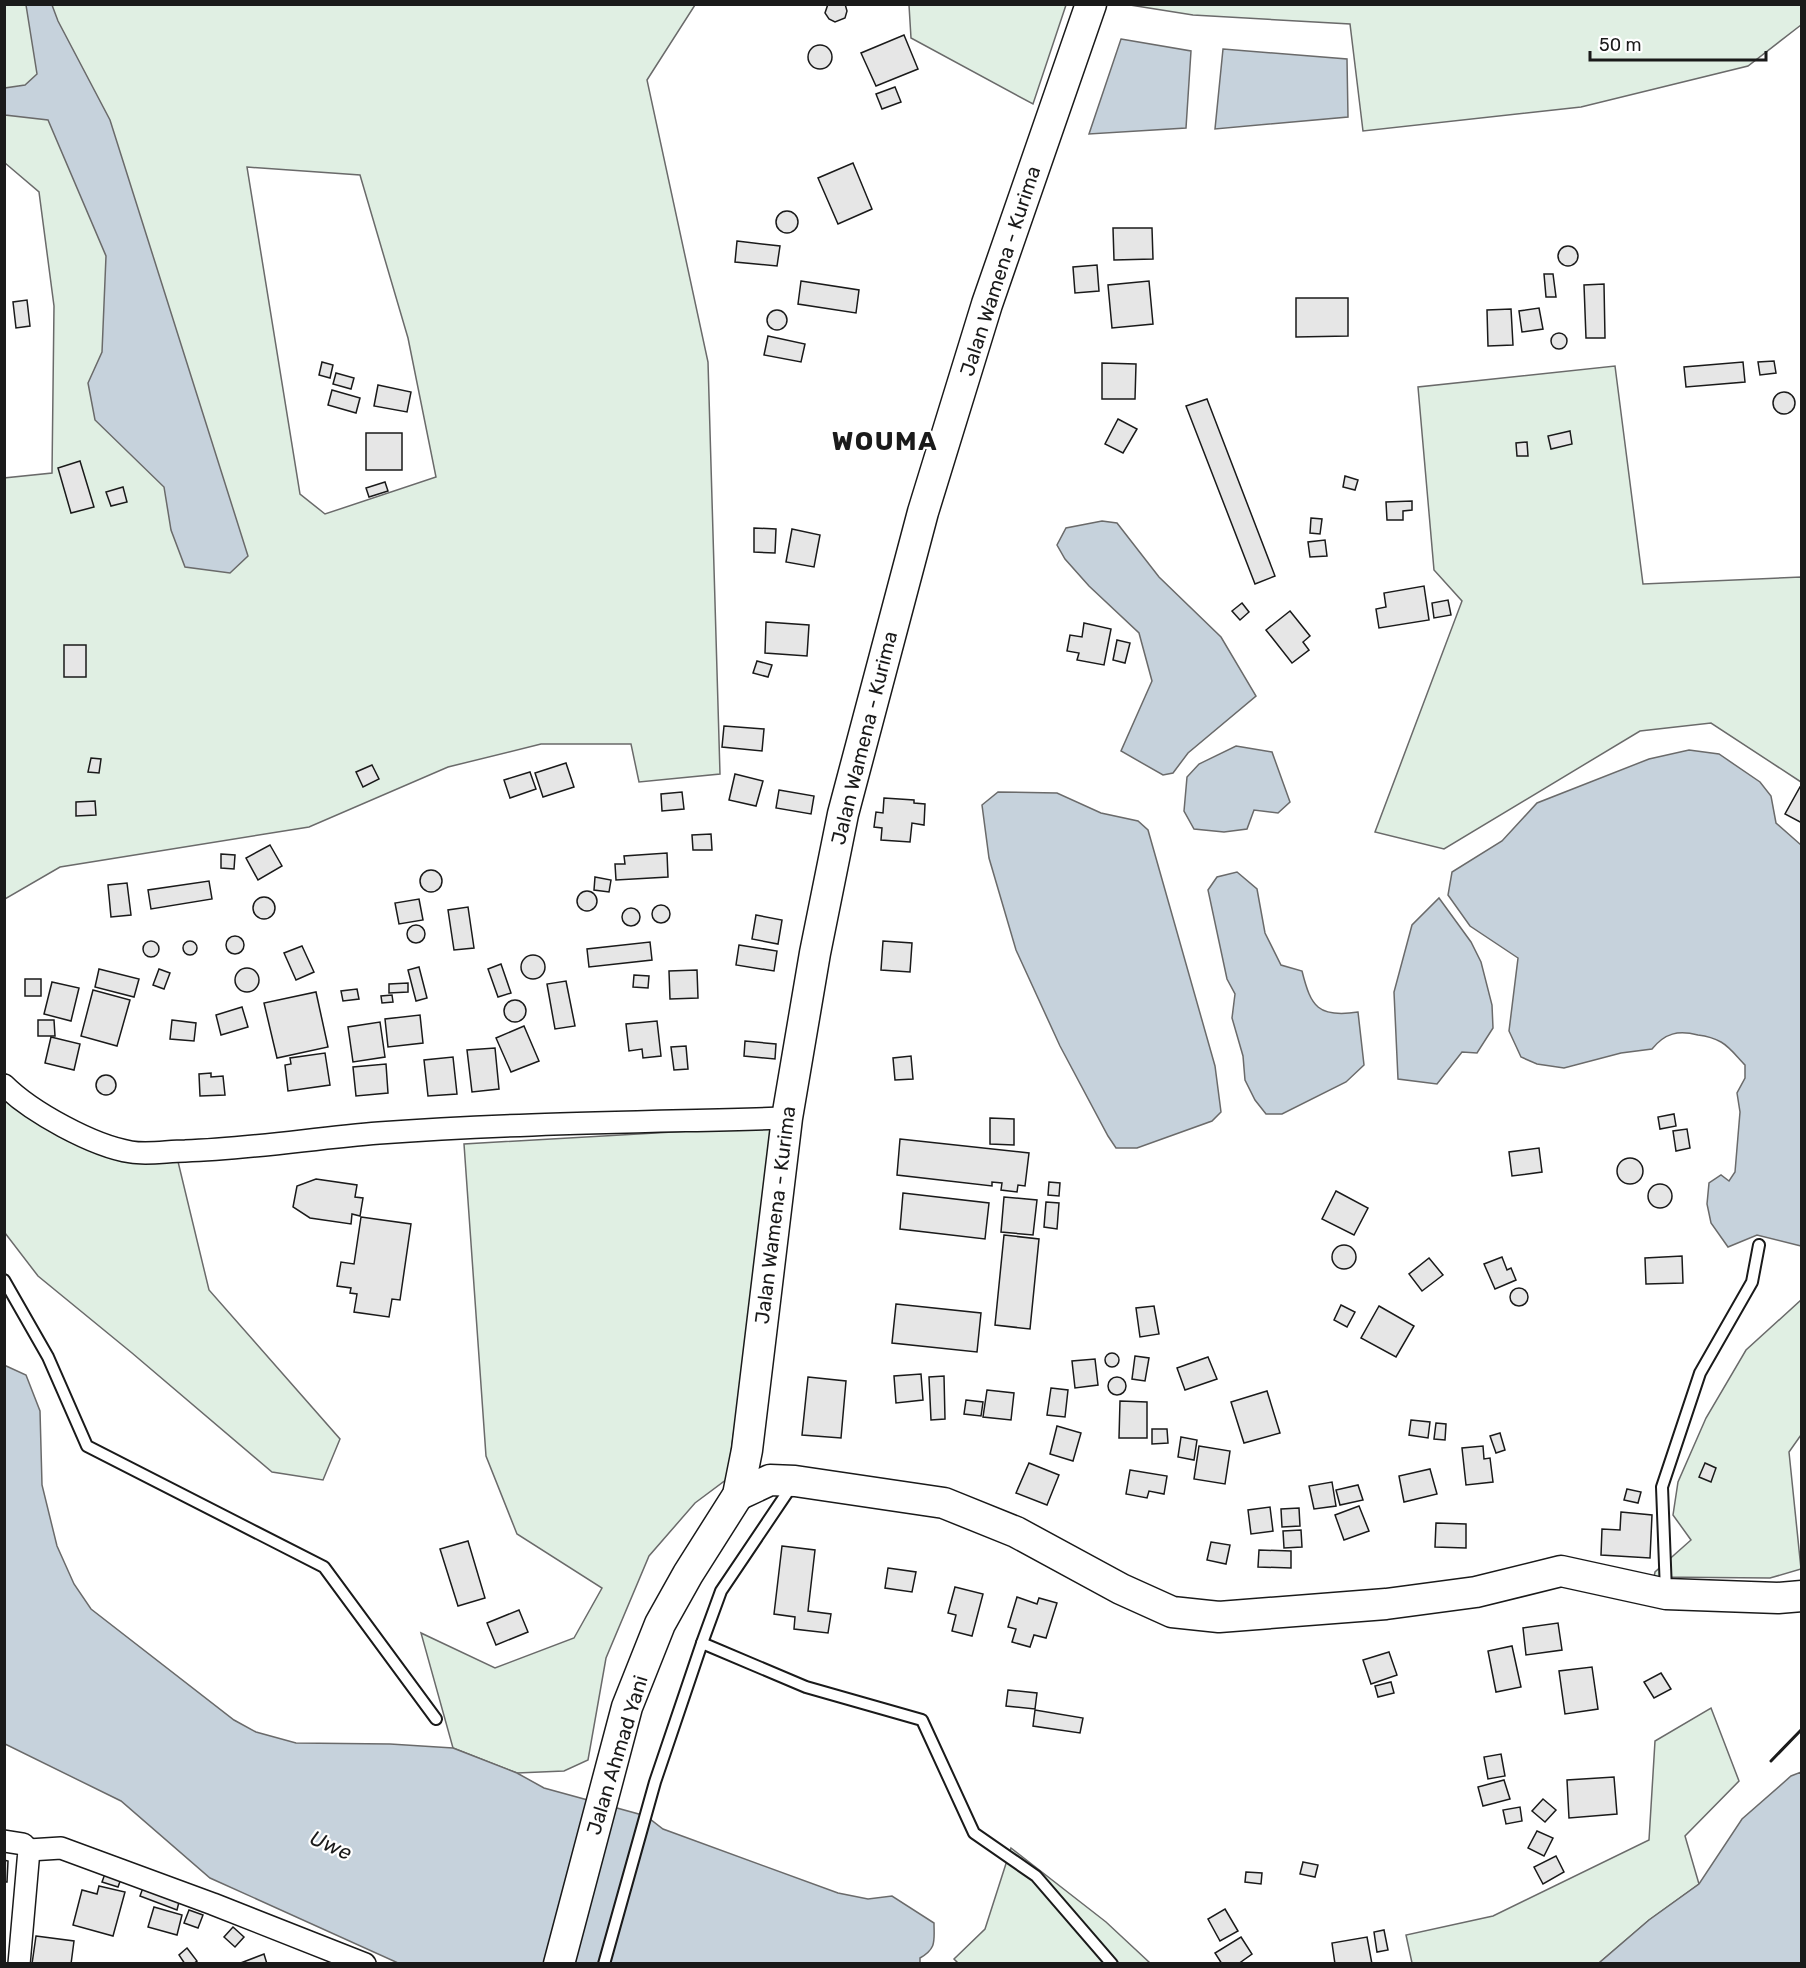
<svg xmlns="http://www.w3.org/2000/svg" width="1806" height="1968" viewBox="0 0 1806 1968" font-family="Rubik,sans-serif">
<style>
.green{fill:#e0efe3;stroke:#6a6a6a;stroke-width:1.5;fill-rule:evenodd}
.water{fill:#c6d2dc;stroke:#6a6a6a;stroke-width:1.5}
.building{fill:#e6e6e6;stroke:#1a1a1a;stroke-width:1.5}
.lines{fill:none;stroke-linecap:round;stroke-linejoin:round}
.lane-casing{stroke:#1a1a1a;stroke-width:14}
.street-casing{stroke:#1a1a1a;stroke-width:24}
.secondary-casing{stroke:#1a1a1a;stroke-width:33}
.lane{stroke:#fff;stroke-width:10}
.street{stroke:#fff;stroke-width:21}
.secondary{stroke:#fff;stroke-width:30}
.wall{stroke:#1a1a1a;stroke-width:3}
.labels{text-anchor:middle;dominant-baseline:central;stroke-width:4.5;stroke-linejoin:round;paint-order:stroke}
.street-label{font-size:20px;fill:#1a1a1a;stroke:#fff}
.water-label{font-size:21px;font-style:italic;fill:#1a1a1a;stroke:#fff}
.district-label{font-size:26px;font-weight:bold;letter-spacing:1.5px;fill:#1a1a1a;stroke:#fff}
</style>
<rect width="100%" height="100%" fill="#fff"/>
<g class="green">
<polygon points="1801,4 1801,25 1748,66 1581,107 1363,131 1350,24 1193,15 1130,5"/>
<path d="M 5,5 L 695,5 L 647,80 L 708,362 L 720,774 L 639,782 L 631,744 L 541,744 L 448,767 L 309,827 L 60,867 L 5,899 L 4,478 L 52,473 L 54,306 L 39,192 L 5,163 ZM 247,167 L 360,175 L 408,338 L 436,477 L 325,514 L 300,494 Z"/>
<polygon points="909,5 1066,5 1033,104 911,38"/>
<polygon points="1615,366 1643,584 1801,577 1801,782 1711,723 1640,731 1444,849 1375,832 1462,601 1434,570 1418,387"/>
<polygon points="5,1094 105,1147 174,1145 209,1290 340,1439 323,1480 272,1472 132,1353 38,1276 5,1233"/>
<polygon points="778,1126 727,1479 695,1503 649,1556 606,1658 588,1760 564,1771 517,1773 453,1748 421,1633 495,1668 574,1638 602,1588 517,1534 486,1456 464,1144"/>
<polygon points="1801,1300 1801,1435 1789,1452 1801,1569 1770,1578 1654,1577 1655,1572 1691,1540 1673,1515 1678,1482 1706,1418 1746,1350"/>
<polygon points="1711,1708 1739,1781 1685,1836 1699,1884 1649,1920 1599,1963 1412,1963 1406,1935 1493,1916 1649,1840 1655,1741"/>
<polygon points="1011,1848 1106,1922 1150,1963 959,1964 954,1959 985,1929"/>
</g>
<g class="water">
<polygon points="26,5 52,5 58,21 110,120 248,556 230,573 185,567 171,530 164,487 95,420 88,383 102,352 106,256 48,120 5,115 5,88 25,85 37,74"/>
<polygon points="1121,39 1191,51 1186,128 1089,134"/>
<polygon points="1223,49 1347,59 1348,117 1215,129"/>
<polygon points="1102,521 1117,523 1159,577 1221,637 1256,696 1188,753 1173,773 1163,775 1121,751 1152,681 1139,633 1089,586 1065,559 1057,545 1066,528"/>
<polygon points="1236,746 1272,752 1290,802 1278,813 1254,810 1247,829 1224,832 1194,829 1184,811 1187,777 1199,764"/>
<path d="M 1689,750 L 1719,754 L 1760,782 L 1771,796 L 1776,823 L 1801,845 L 1801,1246 L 1757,1235 L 1728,1247 L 1711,1223 L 1707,1204 L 1709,1183 L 1721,1175 L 1729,1181 L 1735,1172 L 1740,1112 L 1737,1093 L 1745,1078 L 1745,1065 C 1738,1058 1730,1047 1721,1042 C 1714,1038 1706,1036 1698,1035 C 1678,1030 1665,1033 1652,1049 L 1621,1053 L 1564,1068 L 1537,1064 L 1521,1057 L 1509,1031 L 1518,958 L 1470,926 L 1448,895 L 1452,872 L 1502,841 L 1537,803 L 1649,759 Z"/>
<polygon points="998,792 1057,793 1101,813 1138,821 1148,830 1215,1066 1221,1112 1212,1121 1137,1148 1116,1148 1108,1136 1060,1046 1016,950 989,858 982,805"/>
<path d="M 1237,872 L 1257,889 L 1265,933 L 1281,965 L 1302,971 C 1311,1007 1318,1018 1358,1012 L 1364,1065 L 1346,1082 L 1282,1114 L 1266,1114 L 1255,1100 L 1245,1080 L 1243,1056 L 1232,1018 L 1235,994 L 1227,979 L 1208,890 L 1217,877 Z"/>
<polygon points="1439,898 1471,942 1481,962 1492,1005 1493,1028 1477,1053 1462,1052 1437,1084 1398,1079 1394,992 1412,925"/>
<path d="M 4,1365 L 26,1375 L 40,1411 L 42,1485 L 57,1546 L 74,1584 L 91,1609 L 234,1720 L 256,1732 L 296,1743 L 390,1744 L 453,1748 L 517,1773 L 544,1788 L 646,1816 L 663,1829 L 838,1893 L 868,1899 L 892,1896 L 934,1923 C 934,1941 937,1948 920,1958 L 920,1964 L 398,1963 L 210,1878 L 121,1801 L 5,1744 Z"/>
<polygon points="1801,1772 1801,1963 1599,1963 1649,1920 1699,1884 1742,1819 1791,1776"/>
</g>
<g class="building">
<polygon points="828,4 845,4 847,11 845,18 835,22 829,19 825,13"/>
<polygon points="904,35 918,69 876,86 861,53"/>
<circle cx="820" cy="57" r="12"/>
<polygon points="895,87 901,102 882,109 876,94"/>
<polygon points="853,163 872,209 838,224 818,178"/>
<circle cx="787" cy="222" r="11"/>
<polygon points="1113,228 1152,228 1153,259 1114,260"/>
<polygon points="737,241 780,246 777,266 735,262"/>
<circle cx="1568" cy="256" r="10"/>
<polygon points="1097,265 1099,291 1075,293 1073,267"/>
<polygon points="1544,274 1553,274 1556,297 1546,297"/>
<polygon points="801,281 859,290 856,313 798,304"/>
<polygon points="1149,281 1153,324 1112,328 1108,285"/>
<polygon points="1604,284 1605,338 1586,338 1584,285"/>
<polygon points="1296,298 1348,298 1348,336 1296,337"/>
<polygon points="27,300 30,326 16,328 13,302"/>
<polygon points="1539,308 1543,329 1522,332 1519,311"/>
<polygon points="1511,309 1513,345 1488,346 1487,310"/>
<circle cx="777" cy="320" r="10"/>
<circle cx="1559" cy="341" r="8"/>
<polygon points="768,336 805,344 801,362 764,355"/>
<polygon points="1774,361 1776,373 1760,375 1758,362"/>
<polygon points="322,362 333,365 330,378 319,375"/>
<polygon points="1743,362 1745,382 1686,387 1684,367"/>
<polygon points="1102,363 1136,364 1135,399 1102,399"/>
<polygon points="336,373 354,378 351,389 333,384"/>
<polygon points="378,385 411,392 407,412 374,406"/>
<polygon points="332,390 360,398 356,413 328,405"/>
<circle cx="1784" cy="403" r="11"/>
<polygon points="1207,399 1275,576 1255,584 1186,406"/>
<polygon points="1118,419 1137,429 1123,453 1105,444"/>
<polygon points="1570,431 1572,444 1551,449 1548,436"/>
<rect x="366" y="433" width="36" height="37"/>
<polygon points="1527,442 1528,456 1517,456 1516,443"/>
<polygon points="80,461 94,507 71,513 58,468"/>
<polygon points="1345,476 1358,480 1355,490 1343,487"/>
<polygon points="385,482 388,491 369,497 366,488"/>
<polygon points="123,487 127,502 111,506 106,492"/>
<polygon points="1412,501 1412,510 1403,511 1403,520 1387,520 1386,502"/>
<polygon points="1311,518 1322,519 1320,534 1310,533"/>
<polygon points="754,528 776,529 775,553 754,552"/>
<polygon points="792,529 820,535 814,567 786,562"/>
<polygon points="1325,540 1327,556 1310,557 1308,542"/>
<polygon points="1424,586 1429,620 1379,628 1376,609 1386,607 1384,593"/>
<polygon points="1448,600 1451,615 1434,618 1432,603"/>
<polygon points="1242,603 1249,612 1240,620 1232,611"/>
<polygon points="1290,611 1310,636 1303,642 1309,650 1292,663 1266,630"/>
<polygon points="766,622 809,625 807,656 765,653"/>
<polygon points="1084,623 1111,629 1104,665 1077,660 1079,653 1067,651 1070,635 1082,637"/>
<polygon points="1117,640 1130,643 1125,663 1113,660"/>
<rect x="64" y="645" width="22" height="32"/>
<polygon points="757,661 772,665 768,677 753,673"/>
<polygon points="724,726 764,729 762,751 722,747"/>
<polygon points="91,758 101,759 99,773 88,772"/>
<polygon points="566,763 574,787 543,797 535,773"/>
<polygon points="372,765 379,779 363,787 356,772"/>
<polygon points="530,772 536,789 510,798 504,780"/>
<polygon points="735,774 763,781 756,806 729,800"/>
<polygon points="1800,787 1802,788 1802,823 1785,814"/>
<polygon points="779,790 814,796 811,814 776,808"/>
<polygon points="682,792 684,809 662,811 661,794"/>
<polygon points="884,798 914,800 914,803 925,804 924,825 912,823 910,842 881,840 882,828 874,827 876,812 883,813"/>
<polygon points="95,801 96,815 76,816 76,802"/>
<polygon points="711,834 712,850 693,850 692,835"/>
<polygon points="270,845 282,866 258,880 246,858"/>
<polygon points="667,853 668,877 616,880 615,864 625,864 624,856"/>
<polygon points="221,854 235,855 234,869 221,868"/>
<circle cx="431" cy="881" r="11"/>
<polygon points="595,877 611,880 609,892 594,890"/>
<polygon points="209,881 212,899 151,909 148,890"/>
<polygon points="127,883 131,915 111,917 108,885"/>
<circle cx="587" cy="901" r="10"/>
<circle cx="264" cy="908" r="11"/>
<polygon points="419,899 423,920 399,924 395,903"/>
<circle cx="661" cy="914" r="9"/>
<polygon points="468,907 474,948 454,950 448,910"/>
<circle cx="631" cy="917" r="9"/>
<polygon points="756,915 782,920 778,944 752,939"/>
<circle cx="416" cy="934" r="9"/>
<circle cx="235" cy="945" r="9"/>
<circle cx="151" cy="949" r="8"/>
<circle cx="190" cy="948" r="7"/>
<polygon points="883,941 912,943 910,972 881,970"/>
<polygon points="650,942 652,960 589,967 587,949"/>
<polygon points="739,945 777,951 774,971 736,965"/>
<polygon points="302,946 314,972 296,980 284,953"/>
<circle cx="533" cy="967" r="12"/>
<polygon points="501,964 511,993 498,997 488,969"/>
<polygon points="419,967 427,998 416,1001 408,970"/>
<circle cx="247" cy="980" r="12"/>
<polygon points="99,969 139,979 134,997 95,987"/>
<polygon points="159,969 170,973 164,989 153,985"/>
<polygon points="697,970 698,998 670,999 669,971"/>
<polygon points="634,975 649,976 648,988 633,987"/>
<rect x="25" y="979" width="16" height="17"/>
<polygon points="566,981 575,1026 555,1029 547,984"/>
<polygon points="52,982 79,988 71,1021 44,1014"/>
<polygon points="408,983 408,992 389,993 389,984"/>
<polygon points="357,989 359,999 343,1001 341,991"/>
<polygon points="93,990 130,1000 117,1046 81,1036"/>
<polygon points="316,992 328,1047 277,1058 264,1003"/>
<polygon points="392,995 393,1002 382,1003 381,996"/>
<circle cx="515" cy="1011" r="11"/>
<polygon points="242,1007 248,1027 221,1035 216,1015"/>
<polygon points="420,1015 423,1043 388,1047 385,1019"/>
<polygon points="38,1020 54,1020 55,1036 38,1036"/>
<polygon points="172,1020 196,1023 194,1041 170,1039"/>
<polygon points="657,1021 661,1056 643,1058 642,1049 629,1051 626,1024"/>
<polygon points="380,1022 385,1057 353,1062 348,1027"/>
<polygon points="524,1026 539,1061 511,1072 496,1038"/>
<polygon points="51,1037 80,1044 74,1070 45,1063"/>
<polygon points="745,1041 776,1044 775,1059 744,1056"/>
<polygon points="686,1046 688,1069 674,1070 671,1047"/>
<polygon points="495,1048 499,1089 472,1092 467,1050"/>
<polygon points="325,1053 330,1085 288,1091 285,1065 291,1064 290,1058"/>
<polygon points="911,1056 913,1079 895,1080 893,1058"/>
<polygon points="453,1057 457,1094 428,1096 424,1060"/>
<polygon points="386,1064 388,1093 356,1096 353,1067"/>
<polygon points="211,1073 211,1077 223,1076 225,1095 200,1096 199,1074"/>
<circle cx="106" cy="1085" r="10"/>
<polygon points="1674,1114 1676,1126 1660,1129 1658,1117"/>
<polygon points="990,1118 1014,1119 1014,1145 990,1144"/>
<polygon points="1687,1129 1690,1148 1676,1151 1673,1131"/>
<polygon points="900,1139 1029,1153 1025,1186 1018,1185 1017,1192 1001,1190 1002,1183 992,1182 992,1186 897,1175"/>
<polygon points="1539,1148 1542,1172 1512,1176 1509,1152"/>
<circle cx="1630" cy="1171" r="13"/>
<polygon points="316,1179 357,1185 355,1197 363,1198 360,1216 352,1214 351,1224 310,1218 293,1207 297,1186"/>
<polygon points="1049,1182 1060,1183 1059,1196 1048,1195"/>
<circle cx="1660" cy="1196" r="12"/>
<polygon points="1336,1191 1368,1208 1354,1235 1322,1219"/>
<polygon points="903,1193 989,1203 985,1239 900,1229"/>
<polygon points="1004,1197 1037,1200 1033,1235 1001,1232"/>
<polygon points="1046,1202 1059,1203 1057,1229 1044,1227"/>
<polygon points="361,1217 411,1224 400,1300 392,1299 389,1317 354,1312 357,1294 350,1293 351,1288 337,1286 341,1262 354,1264"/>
<polygon points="1004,1235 1039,1239 1030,1329 995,1325"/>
<circle cx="1344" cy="1257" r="12"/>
<polygon points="1682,1256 1683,1283 1646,1284 1645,1258"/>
<polygon points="1502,1257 1507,1270 1511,1268 1516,1280 1495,1289 1484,1264"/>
<polygon points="1429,1258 1443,1275 1422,1291 1409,1274"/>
<circle cx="1519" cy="1297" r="9"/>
<polygon points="896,1304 981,1313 977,1352 892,1343"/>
<polygon points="1341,1305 1355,1312 1347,1327 1334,1320"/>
<polygon points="1154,1306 1159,1334 1140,1337 1136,1308"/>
<polygon points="1379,1306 1414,1326 1396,1357 1361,1338"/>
<circle cx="1112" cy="1360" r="7"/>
<polygon points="1135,1356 1149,1358 1145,1381 1132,1379"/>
<polygon points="1208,1357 1217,1379 1185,1390 1177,1368"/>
<polygon points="1095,1359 1098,1385 1075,1388 1072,1361"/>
<polygon points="921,1374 923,1400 896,1403 894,1376"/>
<polygon points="944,1376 945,1419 931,1420 929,1377"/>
<polygon points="808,1377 846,1381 841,1438 802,1435"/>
<circle cx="1117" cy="1386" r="9"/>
<polygon points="1051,1388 1068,1390 1065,1417 1047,1415"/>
<polygon points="987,1390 1014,1393 1011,1420 983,1417"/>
<polygon points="1267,1391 1280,1433 1244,1443 1231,1402"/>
<polygon points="966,1400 983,1402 981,1416 964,1414"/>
<polygon points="1120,1401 1147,1402 1147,1438 1119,1438"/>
<polygon points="1411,1420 1430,1422 1428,1438 1409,1435"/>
<polygon points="1436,1423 1446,1424 1445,1440 1434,1439"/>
<polygon points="1057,1426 1081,1433 1073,1461 1050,1454"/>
<polygon points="1152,1429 1167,1429 1168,1443 1152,1444"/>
<polygon points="1500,1433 1505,1450 1496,1453 1490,1436"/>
<polygon points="1181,1437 1197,1440 1194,1460 1178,1457"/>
<polygon points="1199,1446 1230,1451 1225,1484 1194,1479"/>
<polygon points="1483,1446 1484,1459 1490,1458 1493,1482 1466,1485 1462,1448"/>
<polygon points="1029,1463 1059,1475 1047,1505 1016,1493"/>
<polygon points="1705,1463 1716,1468 1711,1482 1699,1477"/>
<polygon points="1430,1469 1437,1494 1404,1502 1399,1476"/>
<polygon points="1130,1470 1167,1476 1164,1494 1149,1491 1147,1498 1126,1494"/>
<polygon points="1332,1482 1336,1506 1314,1509 1309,1486"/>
<polygon points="1358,1485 1363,1500 1340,1505 1336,1490"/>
<polygon points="1627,1489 1641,1492 1638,1503 1624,1500"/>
<polygon points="1359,1506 1369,1531 1344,1540 1335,1515"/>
<polygon points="1270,1507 1273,1531 1251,1534 1248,1510"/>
<polygon points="1299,1508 1300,1526 1282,1527 1281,1509"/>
<polygon points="1621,1512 1652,1515 1650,1558 1601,1555 1602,1529 1620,1530"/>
<polygon points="1436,1523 1466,1524 1466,1548 1435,1547"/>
<polygon points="1301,1530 1302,1547 1284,1548 1283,1531"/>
<polygon points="468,1541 485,1598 458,1606 440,1549"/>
<polygon points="1211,1542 1230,1545 1226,1564 1207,1560"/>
<polygon points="782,1546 815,1550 808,1611 831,1614 828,1633 794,1629 795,1617 774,1614"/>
<polygon points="1259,1550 1291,1551 1291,1568 1258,1567"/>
<polygon points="888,1568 916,1572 912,1592 885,1588"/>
<polygon points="955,1587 983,1594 972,1636 952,1631 956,1615 948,1613"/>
<polygon points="1017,1597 1037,1604 1039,1598 1057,1603 1046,1638 1034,1635 1030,1647 1012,1642 1016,1629 1008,1627"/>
<polygon points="519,1610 528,1632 496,1645 487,1623"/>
<polygon points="1558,1623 1562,1650 1526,1655 1523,1628"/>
<polygon points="1512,1646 1521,1687 1496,1692 1488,1651"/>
<polygon points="1389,1652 1397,1675 1371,1684 1363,1660"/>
<polygon points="1592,1667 1598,1709 1565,1714 1559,1671"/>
<polygon points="1661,1673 1671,1689 1654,1698 1644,1682"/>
<polygon points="1391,1682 1394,1693 1378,1697 1375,1686"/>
<polygon points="1008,1690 1037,1693 1035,1709 1006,1706"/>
<polygon points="1035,1710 1083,1718 1080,1733 1033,1726"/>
<polygon points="1501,1754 1505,1776 1488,1779 1484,1757"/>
<polygon points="1614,1777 1617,1814 1569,1818 1567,1780"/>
<polygon points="1504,1780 1510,1799 1483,1806 1478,1787"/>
<polygon points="1543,1799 1556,1810 1545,1822 1532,1811"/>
<polygon points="1520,1807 1522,1821 1506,1824 1503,1810"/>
<polygon points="1537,1831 1553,1838 1544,1856 1528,1848"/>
<polygon points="1556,1856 1564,1872 1543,1884 1534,1867"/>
<polygon points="4,1860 8,1861 7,1882 4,1882"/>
<polygon points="1303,1862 1318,1865 1315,1877 1300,1874"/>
<polygon points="106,1871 122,1876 118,1887 102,1882"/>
<polygon points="1246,1872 1262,1873 1261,1884 1245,1882"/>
<polygon points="144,1885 180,1898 177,1910 140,1896"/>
<polygon points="99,1886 125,1892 113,1936 73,1925 82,1890 97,1894"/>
<polygon points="154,1907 182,1915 177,1935 148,1927"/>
<polygon points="1225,1909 1238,1931 1220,1941 1208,1919"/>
<polygon points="189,1910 203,1915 198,1928 184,1923"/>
<polygon points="233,1927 244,1937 235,1947 224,1937"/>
<polygon points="1384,1930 1388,1950 1377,1952 1374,1932"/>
<polygon points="36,1936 74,1941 71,1964 32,1964"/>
<polygon points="1241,1937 1252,1954 1238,1964 1222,1964 1215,1953"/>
<polygon points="1367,1937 1372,1964 1335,1964 1332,1943"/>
<polygon points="187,1948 197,1961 193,1964 185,1964 179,1955"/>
<polygon points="264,1954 267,1964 238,1964"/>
</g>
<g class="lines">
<defs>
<g id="lane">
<polyline points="4,1280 48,1357 87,1446 324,1567 436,1719"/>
<polyline points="793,1484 721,1591 702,1643 806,1687 922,1720 974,1833 1036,1876 1112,1964"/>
<polyline points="1666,1591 1662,1487 1700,1373 1752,1282 1759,1245"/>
<polyline points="604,1964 655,1782 702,1643"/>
</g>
<g id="street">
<path d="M 4,1085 C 31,1112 93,1146 131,1152 C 148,1155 168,1151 185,1151 C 250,1149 315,1138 379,1133 C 515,1123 651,1122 787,1118"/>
<polyline points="4,1841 23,1844 29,1850 19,1964"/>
<polyline points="29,1850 61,1848 213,1904 365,1964"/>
</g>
<g id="secondary">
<polyline points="738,1495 770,1480 795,1481 944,1503 1016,1532 1121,1589 1172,1612 1219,1617 1386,1604 1476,1592 1561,1571 1666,1594 1778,1598 1802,1596"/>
<polyline points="559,1964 627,1707 660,1624 688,1574 738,1495 747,1450 787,1118 815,953 843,814 923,512 987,304 1091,4"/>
</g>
</defs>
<use href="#lane" class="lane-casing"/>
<use href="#street" class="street-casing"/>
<use href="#secondary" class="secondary-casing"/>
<use href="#lane" class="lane"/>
<use href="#street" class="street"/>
<use href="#secondary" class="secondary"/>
<polyline class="wall" points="1771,1761 1802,1729"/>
</g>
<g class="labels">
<g class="street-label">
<text transform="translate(1000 271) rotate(-72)">Jalan Wamena - Kurima</text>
<text transform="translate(864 738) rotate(-76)">Jalan Wamena - Kurima</text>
<text transform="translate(775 1215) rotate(-83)">Jalan Wamena - Kurima</text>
<text transform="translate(617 1755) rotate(-73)">Jalan Ahmad Yani</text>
</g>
<g class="water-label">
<text transform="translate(331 1845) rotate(24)">Uwe</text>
</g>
<g class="district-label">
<text x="885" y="441">WOUMA</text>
</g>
</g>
<rect width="1806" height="1968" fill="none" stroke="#1a1a1a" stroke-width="12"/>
<path d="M1590 51v9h176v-9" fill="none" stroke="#1a1a1a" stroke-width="3"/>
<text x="1599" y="51" font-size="18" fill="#1a1a1a" stroke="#ffffff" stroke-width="4.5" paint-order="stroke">50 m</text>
</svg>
